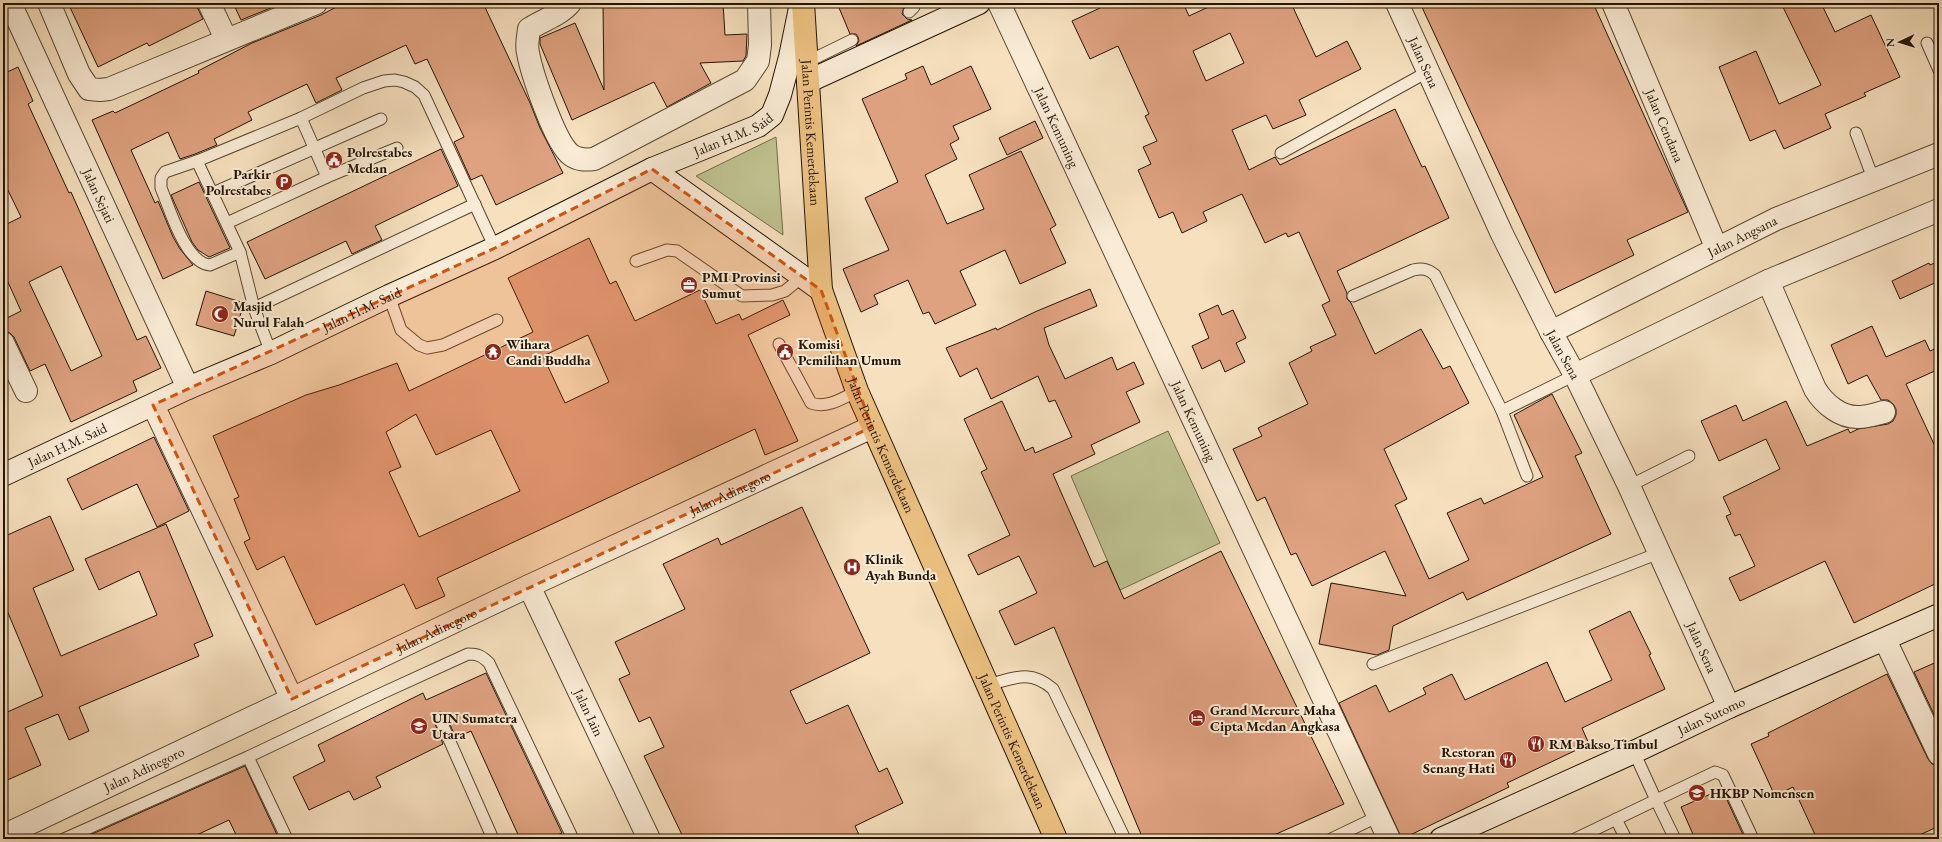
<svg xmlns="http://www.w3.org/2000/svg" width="1942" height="842" viewBox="0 0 1942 842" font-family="'EB Garamond',serif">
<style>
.green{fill:#bec290;stroke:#706b4a}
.building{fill:#dfa281;stroke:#231403;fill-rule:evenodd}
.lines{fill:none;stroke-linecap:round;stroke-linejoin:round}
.lane-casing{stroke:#584732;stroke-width:13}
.street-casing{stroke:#584732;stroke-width:24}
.secondary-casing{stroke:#231403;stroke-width:24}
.primary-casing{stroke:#231403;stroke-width:24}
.lane{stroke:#f9ebd5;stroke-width:11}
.street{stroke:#f9ebd5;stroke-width:22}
.secondary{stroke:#f9ebd5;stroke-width:22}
.primary{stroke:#ebc07f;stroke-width:22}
.marked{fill:#d4520b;fill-opacity:0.2;stroke:#d4520b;stroke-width:3;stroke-dasharray:8 5;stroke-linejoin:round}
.labels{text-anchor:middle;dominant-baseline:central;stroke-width:4;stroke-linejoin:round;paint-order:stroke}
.street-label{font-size:14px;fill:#231403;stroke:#f9ebd5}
.poi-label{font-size:14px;font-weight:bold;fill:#231403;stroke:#f9ebd5;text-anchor:start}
</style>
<rect width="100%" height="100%" fill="#f6e0be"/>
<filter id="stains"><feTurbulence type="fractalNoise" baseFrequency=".005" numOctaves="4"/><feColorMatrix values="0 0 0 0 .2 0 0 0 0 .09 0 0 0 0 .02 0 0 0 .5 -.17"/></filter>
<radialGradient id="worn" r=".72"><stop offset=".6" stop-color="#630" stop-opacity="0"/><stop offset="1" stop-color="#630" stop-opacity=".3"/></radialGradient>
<g class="green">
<polygon points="776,137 783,235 696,176"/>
<polygon points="1168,431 1220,543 1120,590 1071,476"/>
</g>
<g class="building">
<polygon points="68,3 195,3 203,19 149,46 147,43 98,67"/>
<polygon points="233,3 283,3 241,20"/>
<polygon points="344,3 483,3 530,103 540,128 563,173 496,205 482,175 471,180 454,142 464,137 427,59 415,64 406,45 336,78 342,90 316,103 307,84 248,112 252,120 214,139 217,145 195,154 180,159 168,132 131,150 155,203 158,201 173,237 180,249 193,265 163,279 92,120 113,111 115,113 199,73 198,71 252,43 321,15"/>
<polygon points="603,3 723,3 725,35 747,34 746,56 743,61 700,63 711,83 667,107 654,82 572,120 540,44 540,38 575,23 604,90"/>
<polygon points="837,3 905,3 902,14 907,19 912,20 856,46 859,41 858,37 856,34 850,34"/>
<path d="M 1098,3 L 1183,3 L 1189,16 L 1217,3 L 1291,3 L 1316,57 L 1347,41 L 1361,69 L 1299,100 L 1306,115 L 1273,129 L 1266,115 L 1232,130 L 1249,170 L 1275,157 L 1280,165 L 1395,109 L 1422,167 L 1425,166 L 1449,218 L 1337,271 L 1347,293 L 1347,299 L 1351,303 L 1375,354 L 1421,329 L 1443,369 L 1450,366 L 1469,403 L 1384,449 L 1407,499 L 1395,505 L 1429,579 L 1469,560 L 1447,513 L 1481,498 L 1484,504 L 1543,477 L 1514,415 L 1552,394 L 1582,453 L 1575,456 L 1611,534 L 1467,600 L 1463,592 L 1393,626 L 1389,650 L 1377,655 L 1319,644 L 1331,583 L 1406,596 L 1385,551 L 1312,586 L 1296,553 L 1291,555 L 1265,497 L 1257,501 L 1233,449 L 1262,436 L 1258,428 L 1308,404 L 1289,363 L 1312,351 L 1310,347 L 1336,335 L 1322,305 L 1330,301 L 1299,232 L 1288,237 L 1286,233 L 1265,243 L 1242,194 L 1203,212 L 1207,221 L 1182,233 L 1173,212 L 1159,218 L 1138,170 L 1151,164 L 1143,147 L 1157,141 L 1145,116 L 1149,114 L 1118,46 L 1090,59 L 1072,21 L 1100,8 ZM 1230,33 L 1244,63 L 1206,81 L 1193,51 Z"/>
<polygon points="1420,3 1593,3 1688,212 1627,240 1634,255 1555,293"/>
<polygon points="1781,3 1821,3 1835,32 1871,15 1900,77 1864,93 1866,96 1825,114 1831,128 1784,149 1775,130 1750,141 1719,67 1756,51 1779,104 1821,85"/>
<polygon points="923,66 931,85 971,66 991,109 953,126 959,139 950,144 957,159 925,175 947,224 984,209 969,175 1021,151 1056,225 1050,229 1066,263 1020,284 1005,250 960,271 976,305 935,324 929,312 923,314 908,280 874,295 878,304 861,312 843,269 889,250 865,198 898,182 862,99 907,79 905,74"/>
<path d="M 18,67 L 33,101 L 28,104 L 69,193 L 71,192 L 137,340 L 146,336 L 161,368 L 133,381 L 137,391 L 71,422 L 45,364 L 30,371 L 14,337 L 10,333 L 3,331 L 3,320 L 21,311 L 3,271 L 3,226 L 21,217 L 3,180 L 3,74 ZM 61,266 L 102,356 L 71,371 L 29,282 Z"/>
<polygon points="1035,121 1043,138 1007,155 999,138"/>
<polygon points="441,149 458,186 375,226 382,240 352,254 346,241 265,279 247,242"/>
<polygon points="199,182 230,248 209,257 198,250 192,242 171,195"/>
<path d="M 589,238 L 610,284 L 616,281 L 635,321 L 700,290 L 716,324 L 739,314 L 742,320 L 783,300 L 790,315 L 748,335 L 798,441 L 765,455 L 755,429 L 437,578 L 445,596 L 416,609 L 404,584 L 316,625 L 284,556 L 257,570 L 244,542 L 250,539 L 234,499 L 239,497 L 213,436 L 306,395 L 339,385 L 397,363 L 409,391 L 533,332 L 508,278 ZM 588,335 L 609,382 L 565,403 L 543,356 ZM 416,414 L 436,455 L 491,430 L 520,491 L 419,537 L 389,472 L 401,467 L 386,432 Z"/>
<polygon points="1939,261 1939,281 1900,299 1892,281 1929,263 1930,265"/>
<polygon points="1090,289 1097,306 1044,328 1049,345 1065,379 1112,357 1117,370 1134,362 1144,384 1126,392 1140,422 1091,445 1095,454 1053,474 1094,567 1107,561 1124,599 1221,551 1344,804 1265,839 1143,839 1054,627 1015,645 999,611 1037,593 1019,556 978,575 968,555 1010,535 981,472 987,469 964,419 1002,401 1025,451 1033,447 1035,453 1072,437 1055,400 1049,402 1038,376 991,399 977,368 960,377 946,348 996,328 997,330 1037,311"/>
<polygon points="206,291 244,303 234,336 196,325"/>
<polygon points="1218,305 1222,315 1233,310 1246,338 1236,343 1245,362 1225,372 1220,360 1202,369 1192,346 1209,338 1199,314"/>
<polygon points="1872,326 1886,357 1925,340 1930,351 1939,347 1939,369 1906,384 1939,455 1939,582 1854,623 1825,561 1740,601 1729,578 1755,566 1740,534 1735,536 1726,516 1731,514 1723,497 1780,469 1766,439 1719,461 1701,421 1736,405 1743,421 1786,401 1807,446 1848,429 1850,433 1858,429 1888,424 1893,421 1896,415 1896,409 1893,404 1888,400 1881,400 1867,375 1848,384 1831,345"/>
<polygon points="154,437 189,511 157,527 137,484 82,510 67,479"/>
<polygon points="802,507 870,653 790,691 806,724 848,705 879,772 887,768 903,803 855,826 861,839 684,839 644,756 664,747 650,717 639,722 619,679 630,674 615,642 685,609 663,564 718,538 721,545"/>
<polygon points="50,516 74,570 33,588 61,656 157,615 139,571 99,590 85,559 166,524 213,636 194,644 199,656 79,707 89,731 69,740 58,714 25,728 41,765 3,782 3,714 43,696 3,601 3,537"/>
<polygon points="1630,611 1651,654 1649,655 1665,689 1582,728 1589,744 1507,783 1509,787 1402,839 1339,703 1376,685 1389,712 1426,694 1423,688 1452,674 1465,700 1547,662 1565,702 1612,680 1589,631"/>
<polygon points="1939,661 1939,725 1914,672"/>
<polygon points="486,673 562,833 548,839 520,839 471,731 456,738 446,716 440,712 435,715 433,719 443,744 376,777 381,787 354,800 349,791 309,810 293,777 325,761 318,745 423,693 426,700"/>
<polygon points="1887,674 1928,759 1932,764 1939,766 1939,826 1911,839 1817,839 1793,787 1775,796 1751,744 1769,736 1768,733"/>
<polygon points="245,766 279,839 238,839 229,820 188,839 81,839"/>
<polygon points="1722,789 1745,839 1695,839 1681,807"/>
</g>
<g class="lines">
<defs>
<g id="lane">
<polyline points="909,12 914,7 914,3"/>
<polyline points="1927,43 1939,70"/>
<polyline points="807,62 852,40"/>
<polyline points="301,118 327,177"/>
<polyline points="1856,133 1874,181"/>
<polyline points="1281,153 1429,71"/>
<polyline points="197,161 240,252"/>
<polyline points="213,193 381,119"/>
<polyline points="227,223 327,177 397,148"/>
<polyline points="636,261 667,250 677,251 742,296 772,295 785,291 802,277"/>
<polyline points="389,296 401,330 419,345 427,348 443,345 497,320"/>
<path d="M 1353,296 L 1413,270 C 1423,268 1428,269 1435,275 L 1502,411 L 1527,476"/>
<polyline points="254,308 475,204"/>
<path d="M 779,344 L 811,403 C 827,409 843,398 857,391"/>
<path d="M 271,353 L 254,308 L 240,252 L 210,265 C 185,263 170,209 161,188 L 161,178 L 165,172 L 197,161 L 301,118 L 363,88 L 384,81 L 395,80 L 404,82 L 415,87 L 424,95 L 495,248"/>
<polyline points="1502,411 1575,375"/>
<polyline points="1629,486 1689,456"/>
<polyline points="1373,664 1659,553"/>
<path d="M 988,685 C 1014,678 1030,669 1053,689 L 1125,839"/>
<polyline points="440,719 493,839"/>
<polyline points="248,757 287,839"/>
<polyline points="1616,819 1626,839"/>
<path d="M 64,839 L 248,757 L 376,696 L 468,654 C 478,654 482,656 489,663 L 573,839"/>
<polyline points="1331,839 1379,816"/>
<polyline points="1575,839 1656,800 1634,752"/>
<polyline points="1675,839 1656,800 1715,772 1723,775 1753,839"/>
</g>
<g id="street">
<path id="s1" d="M 10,3 L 188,388"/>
<polyline points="49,3 79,74 89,89 100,90 109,89 316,3"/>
<polyline points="209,3 226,39"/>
<path d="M 570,3 C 560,15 543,20 529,29 C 528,37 526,45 528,53 C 532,74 555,143 571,155 C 578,160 585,160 594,159 L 745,80 L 758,61 L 760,45 L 759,3"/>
<path id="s2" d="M 999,3 L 1389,839"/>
<path id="s3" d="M 1397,3 L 1502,234 L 1551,332 L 1575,375 L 1629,486 L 1729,707"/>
<path id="s4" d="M 1613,3 L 1717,249"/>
<path d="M 1768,281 L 1815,389 C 1824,404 1841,418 1859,417 C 1867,417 1876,414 1884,412"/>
<path id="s5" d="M 1551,332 L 1776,219 L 1939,154"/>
<polyline points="3,343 26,391"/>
<polyline points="1575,375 1768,281 1939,210"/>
<polyline points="153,405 292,699"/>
<path id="s6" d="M 529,586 L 649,839"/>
<polyline points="1885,640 1939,754"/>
<path id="s7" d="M 3,836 L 529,586 L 872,427"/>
</g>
<g id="secondary">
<polyline points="809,81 979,3"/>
<polyline points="652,169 821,290"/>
<path id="s8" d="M 3,475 L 188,388 L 271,353 L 389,296 L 495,248 L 652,169 L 758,126 L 772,115 L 780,95 L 790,57 L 800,8"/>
<path id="s9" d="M 1441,839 L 1634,752 L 1729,707 L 1939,615"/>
</g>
<g id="primary">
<path id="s10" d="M 803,3 L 821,290 L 857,391 L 1056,839"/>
</g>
</defs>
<use href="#lane" class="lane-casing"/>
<use href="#street" class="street-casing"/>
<use href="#secondary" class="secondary-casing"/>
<use href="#primary" class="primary-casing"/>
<use href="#lane" class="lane"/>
<use href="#street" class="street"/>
<use href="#secondary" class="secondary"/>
<use href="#primary" class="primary"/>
</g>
<path class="marked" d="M 652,169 L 821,290 L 872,427 L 292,699 L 153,405 L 495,248 Z"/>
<defs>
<symbol id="civic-disc" viewBox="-11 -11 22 22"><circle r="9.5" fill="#8f2418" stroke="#f9ebd5"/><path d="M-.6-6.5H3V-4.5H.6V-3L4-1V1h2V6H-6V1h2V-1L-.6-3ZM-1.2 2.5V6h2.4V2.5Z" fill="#fff"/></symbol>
<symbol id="parking-disc" viewBox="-11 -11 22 22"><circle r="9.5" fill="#8f2418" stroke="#f9ebd5"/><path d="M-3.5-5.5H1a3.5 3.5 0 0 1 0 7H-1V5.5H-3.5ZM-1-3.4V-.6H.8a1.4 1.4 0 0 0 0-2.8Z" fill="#fff"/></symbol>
<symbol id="office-disc" viewBox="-11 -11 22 22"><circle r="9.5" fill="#8f2418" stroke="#f9ebd5"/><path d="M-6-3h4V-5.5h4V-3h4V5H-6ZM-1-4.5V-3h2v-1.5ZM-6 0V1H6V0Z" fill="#fff"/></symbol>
<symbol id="mosque-disc" viewBox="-11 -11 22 22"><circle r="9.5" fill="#8f2418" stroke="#f9ebd5"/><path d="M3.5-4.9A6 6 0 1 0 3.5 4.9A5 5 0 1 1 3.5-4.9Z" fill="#fff"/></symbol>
<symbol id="temple-disc" viewBox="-11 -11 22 22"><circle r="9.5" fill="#8f2418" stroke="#f9ebd5"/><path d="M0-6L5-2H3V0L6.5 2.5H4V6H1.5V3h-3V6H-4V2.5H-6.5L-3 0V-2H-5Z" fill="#fff"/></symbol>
<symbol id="hospital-disc" viewBox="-11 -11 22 22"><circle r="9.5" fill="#8f2418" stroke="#f9ebd5"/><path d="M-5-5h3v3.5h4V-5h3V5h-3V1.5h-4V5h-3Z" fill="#fff"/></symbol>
<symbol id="hotel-disc" viewBox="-11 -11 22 22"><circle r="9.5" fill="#8f2418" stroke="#f9ebd5"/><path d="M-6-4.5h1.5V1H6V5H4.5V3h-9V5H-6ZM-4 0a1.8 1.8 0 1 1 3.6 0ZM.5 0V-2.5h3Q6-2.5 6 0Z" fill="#fff"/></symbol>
<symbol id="university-disc" viewBox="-11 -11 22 22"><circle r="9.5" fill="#8f2418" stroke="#f9ebd5"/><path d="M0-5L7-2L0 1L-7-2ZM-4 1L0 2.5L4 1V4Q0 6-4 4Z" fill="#fff"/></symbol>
<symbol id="restaurant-disc" viewBox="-11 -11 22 22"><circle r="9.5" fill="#8f2418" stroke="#f9ebd5"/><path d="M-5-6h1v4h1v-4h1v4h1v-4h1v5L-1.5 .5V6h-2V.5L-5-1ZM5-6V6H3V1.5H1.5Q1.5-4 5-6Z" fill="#fff"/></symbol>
</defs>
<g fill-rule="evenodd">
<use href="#civic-disc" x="324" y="150" width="20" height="20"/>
<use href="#parking-disc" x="274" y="172" width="20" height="20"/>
<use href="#office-disc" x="679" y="275" width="20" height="20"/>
<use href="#mosque-disc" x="210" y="304" width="20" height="20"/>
<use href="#temple-disc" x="483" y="342" width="20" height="20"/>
<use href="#civic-disc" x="775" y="342" width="20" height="20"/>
<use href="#hospital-disc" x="842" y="557" width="20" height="20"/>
<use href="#hotel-disc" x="1187" y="708" width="20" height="20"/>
<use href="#university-disc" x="409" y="716" width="20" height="20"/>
<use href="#restaurant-disc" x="1526" y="734" width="20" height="20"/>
<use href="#restaurant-disc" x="1498" y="750" width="20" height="20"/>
<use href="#university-disc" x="1687" y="783" width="20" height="20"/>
</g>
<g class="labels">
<g class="street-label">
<text stroke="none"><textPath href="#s3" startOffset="65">Jalan Sena</textPath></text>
<text stroke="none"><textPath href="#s4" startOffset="133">Jalan Cendana</textPath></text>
<text stroke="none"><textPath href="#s2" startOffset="137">Jalan Kemuning</textPath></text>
<text stroke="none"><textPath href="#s8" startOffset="806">Jalan H.M. Said</textPath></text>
<text stroke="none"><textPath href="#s10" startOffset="130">Jalan Perintis Kemerdekaan</textPath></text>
<text stroke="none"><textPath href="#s1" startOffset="212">Jalan Sejati</textPath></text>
<text stroke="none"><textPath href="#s5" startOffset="214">Jalan Angsana</textPath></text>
<text stroke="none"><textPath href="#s8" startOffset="395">Jalan H.M. Said</textPath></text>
<text stroke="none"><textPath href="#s3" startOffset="389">Jalan Sena</textPath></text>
<text stroke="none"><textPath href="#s2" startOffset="461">Jalan Kemuning</textPath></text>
<text stroke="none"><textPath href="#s8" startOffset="71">Jalan H.M. Said</textPath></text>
<text stroke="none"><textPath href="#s10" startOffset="454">Jalan Perintis Kemerdekaan</textPath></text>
<text stroke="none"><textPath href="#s7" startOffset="804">Jalan Adinegoro</textPath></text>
<text stroke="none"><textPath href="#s7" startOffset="480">Jalan Adinegoro</textPath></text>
<text stroke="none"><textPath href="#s3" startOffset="713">Jalan Sena</textPath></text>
<text stroke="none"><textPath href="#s6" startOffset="140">Jalan Iain</textPath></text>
<text stroke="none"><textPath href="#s9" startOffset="297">Jalan Sutomo</textPath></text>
<text stroke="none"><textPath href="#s10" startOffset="778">Jalan Perintis Kemerdekaan</textPath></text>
<text stroke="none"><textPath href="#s7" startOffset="156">Jalan Adinegoro</textPath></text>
</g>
<g class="poi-label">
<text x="347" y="152">Polrestabes<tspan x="347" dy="16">Medan</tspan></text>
<text x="271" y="174" text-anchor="end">Parkir<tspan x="271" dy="16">Polrestabes</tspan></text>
<text x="702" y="277">PMI Provinsi<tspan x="702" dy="16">Sumut</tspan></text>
<text x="233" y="306">Masjid<tspan x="233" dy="16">Nurul Falah</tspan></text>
<text x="506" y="344">Wihara<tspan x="506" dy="16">Candi Buddha</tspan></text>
<text x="798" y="344">Komisi<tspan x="798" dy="16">Pemilihan Umum</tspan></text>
<text x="865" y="559">Klinik<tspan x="865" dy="16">Ayah Bunda</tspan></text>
<text x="1210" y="710">Grand Mercure Maha<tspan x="1210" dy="16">Cipta Medan Angkasa</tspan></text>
<text x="432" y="718">UIN Sumatera<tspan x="432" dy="16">Utara</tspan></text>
<text x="1549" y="744">RM Bakso Timbul</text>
<text x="1495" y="752" text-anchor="end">Restoran<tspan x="1495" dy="16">Senang Hati</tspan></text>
<text x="1710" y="793">HKBP Nomensen</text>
</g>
</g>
<rect width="1942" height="842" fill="none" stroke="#f6e0be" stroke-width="16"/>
<rect x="4" y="4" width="1934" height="834" fill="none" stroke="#231403" stroke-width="2"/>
<rect x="8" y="8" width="1926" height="826" fill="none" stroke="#231403"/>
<g transform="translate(1900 42) rotate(266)" stroke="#f9ebd5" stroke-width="3" paint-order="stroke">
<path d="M0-3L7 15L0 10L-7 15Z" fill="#231403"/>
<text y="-6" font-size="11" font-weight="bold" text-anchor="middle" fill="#231403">N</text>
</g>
<rect width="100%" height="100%" filter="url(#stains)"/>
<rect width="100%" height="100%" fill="url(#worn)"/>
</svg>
